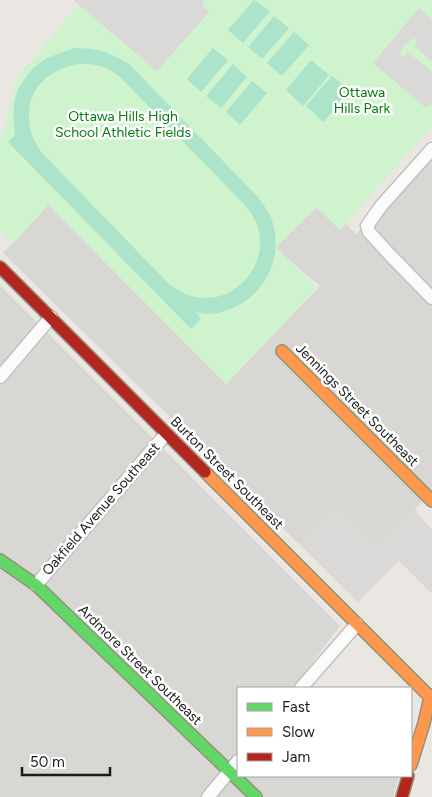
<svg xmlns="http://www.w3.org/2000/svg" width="432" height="797" viewBox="0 0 432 797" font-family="Figtree,sans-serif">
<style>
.residential{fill:#d9d7d4}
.park{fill:#cef3cd}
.pitch{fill:#abe4ca;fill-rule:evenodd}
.parking{fill:#dad9d7}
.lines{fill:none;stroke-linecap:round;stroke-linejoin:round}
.street-casing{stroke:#c2c1bf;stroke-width:15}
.fast-casing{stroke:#93937b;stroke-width:14}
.slow-casing{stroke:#93937b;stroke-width:14}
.jam-casing{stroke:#93937b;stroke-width:14}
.street{stroke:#fcfbfb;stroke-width:12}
.fast{stroke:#63d668;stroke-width:11}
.slow{stroke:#ff974d;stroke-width:11}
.jam{stroke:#b3261e;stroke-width:11}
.labels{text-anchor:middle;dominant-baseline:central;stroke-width:5;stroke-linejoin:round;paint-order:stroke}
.park-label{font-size:14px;fill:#057d0c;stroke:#fff}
.street-label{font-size:14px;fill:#1b1b1b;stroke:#fff}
</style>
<rect width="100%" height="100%" fill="#eae7e2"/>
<g class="residential">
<polygon points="432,145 432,492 378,547 337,508 299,544 3,253 50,203 226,384 320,286 275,248 323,201 356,234"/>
<polygon points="0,285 340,626 293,688 238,688 238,776 399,776 393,797 0,797"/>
</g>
<polygon class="park" points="82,0 432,0 432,126 340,230 316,207 276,247 317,288 226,384 48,205 13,244 0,231 0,140 7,122 16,79"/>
<g class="pitch">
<polygon points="254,0 270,11 243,43 228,30"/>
<polygon points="274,16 289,28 262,59 248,47"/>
<polygon points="294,32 309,45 282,76 267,63"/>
<path d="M 74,48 C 98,48 109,52 129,64 L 258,197 C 264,206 271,214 273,224 C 283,260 264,296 230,309 C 224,311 217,314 211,314 C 206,314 200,313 196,312 L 201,319 L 191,329 L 8,142 L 15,135 C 12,109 12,93 30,72 C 35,66 41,61 48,58 C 57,54 66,51 74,48 ZM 77,64 C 96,63 106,66 121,78 L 242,202 C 248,209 254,216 257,225 C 270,259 241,299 205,298 C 191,298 181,292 170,285 L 41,152 C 38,147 34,141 32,135 C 21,97 41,72 77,64 Z"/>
<polygon points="213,48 228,60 201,92 187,79"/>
<polygon points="311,60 329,75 303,106 286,90"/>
<polygon points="233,64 247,77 221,108 206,96"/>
<polygon points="332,76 350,91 323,122 306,106"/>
<polygon points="252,81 267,93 240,125 226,112"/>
</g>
<g class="parking">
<polygon points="73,0 205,0 202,6 209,12 157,71"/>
<polygon points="419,8 432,20 432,61 415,47 417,41 415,38 404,45 400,54 403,57 408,52 432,72 432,102 426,108 373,63"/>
<polygon points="337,508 378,547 414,509 432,530 432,594 399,561 358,602 299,544"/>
</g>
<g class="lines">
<defs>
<g id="street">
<polyline points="432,149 381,206 367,226 369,232 391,256 432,298"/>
<polyline points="0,377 51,317"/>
<polyline points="36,585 166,434"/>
<polyline points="301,688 357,624"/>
<polyline points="208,797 238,761"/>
</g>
<polyline id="fast" points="0,560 36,585 256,797"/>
<g id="slow">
<polyline points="282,351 432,501"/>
<polyline points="205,472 432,699"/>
<polyline points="411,765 424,723 430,697 432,695"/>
</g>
<g id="jam">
<polyline points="0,267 205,472"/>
<polyline points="402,797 408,776"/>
</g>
</defs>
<use href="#street" class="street-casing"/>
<use href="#fast" class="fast-casing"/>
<use href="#slow" class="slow-casing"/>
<use href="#jam" class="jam-casing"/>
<use href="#street" class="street"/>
<use href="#fast" class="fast"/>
<use href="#slow" class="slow"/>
<use href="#jam" class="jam"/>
</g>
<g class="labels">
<g class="park-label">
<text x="362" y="92">Ottawa<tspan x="362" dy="16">Hills Park</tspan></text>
<text x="123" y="116">Ottawa Hills High<tspan x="123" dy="16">School Athletic Fields</tspan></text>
</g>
<g class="street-label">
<text transform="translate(357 405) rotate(45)">Jennings Street Southeast</text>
<text transform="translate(227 473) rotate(45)">Burton Street Southeast</text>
<text transform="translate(101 509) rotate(-49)">Oakfield Avenue Southeast</text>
<text transform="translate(140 665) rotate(44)">Ardmore Street Southeast</text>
</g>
</g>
<rect x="237" y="687" width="175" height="90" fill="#ffffff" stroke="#a4a4a4"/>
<rect x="247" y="703" width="25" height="8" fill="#63d668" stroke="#a4a4a4"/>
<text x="282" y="712" font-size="15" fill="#1b1b1b">Fast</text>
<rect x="247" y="728" width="25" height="8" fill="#ff974d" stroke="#a4a4a4"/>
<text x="282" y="737" font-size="15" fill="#1b1b1b">Slow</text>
<rect x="247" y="753" width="25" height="8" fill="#b3261e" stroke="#a4a4a4"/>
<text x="282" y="762" font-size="15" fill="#1b1b1b">Jam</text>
<path d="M22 767v8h88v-8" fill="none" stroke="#1b1b1b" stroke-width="2.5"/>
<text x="30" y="767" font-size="15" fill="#1b1b1b" stroke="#ffffff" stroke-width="4" paint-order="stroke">50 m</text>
</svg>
